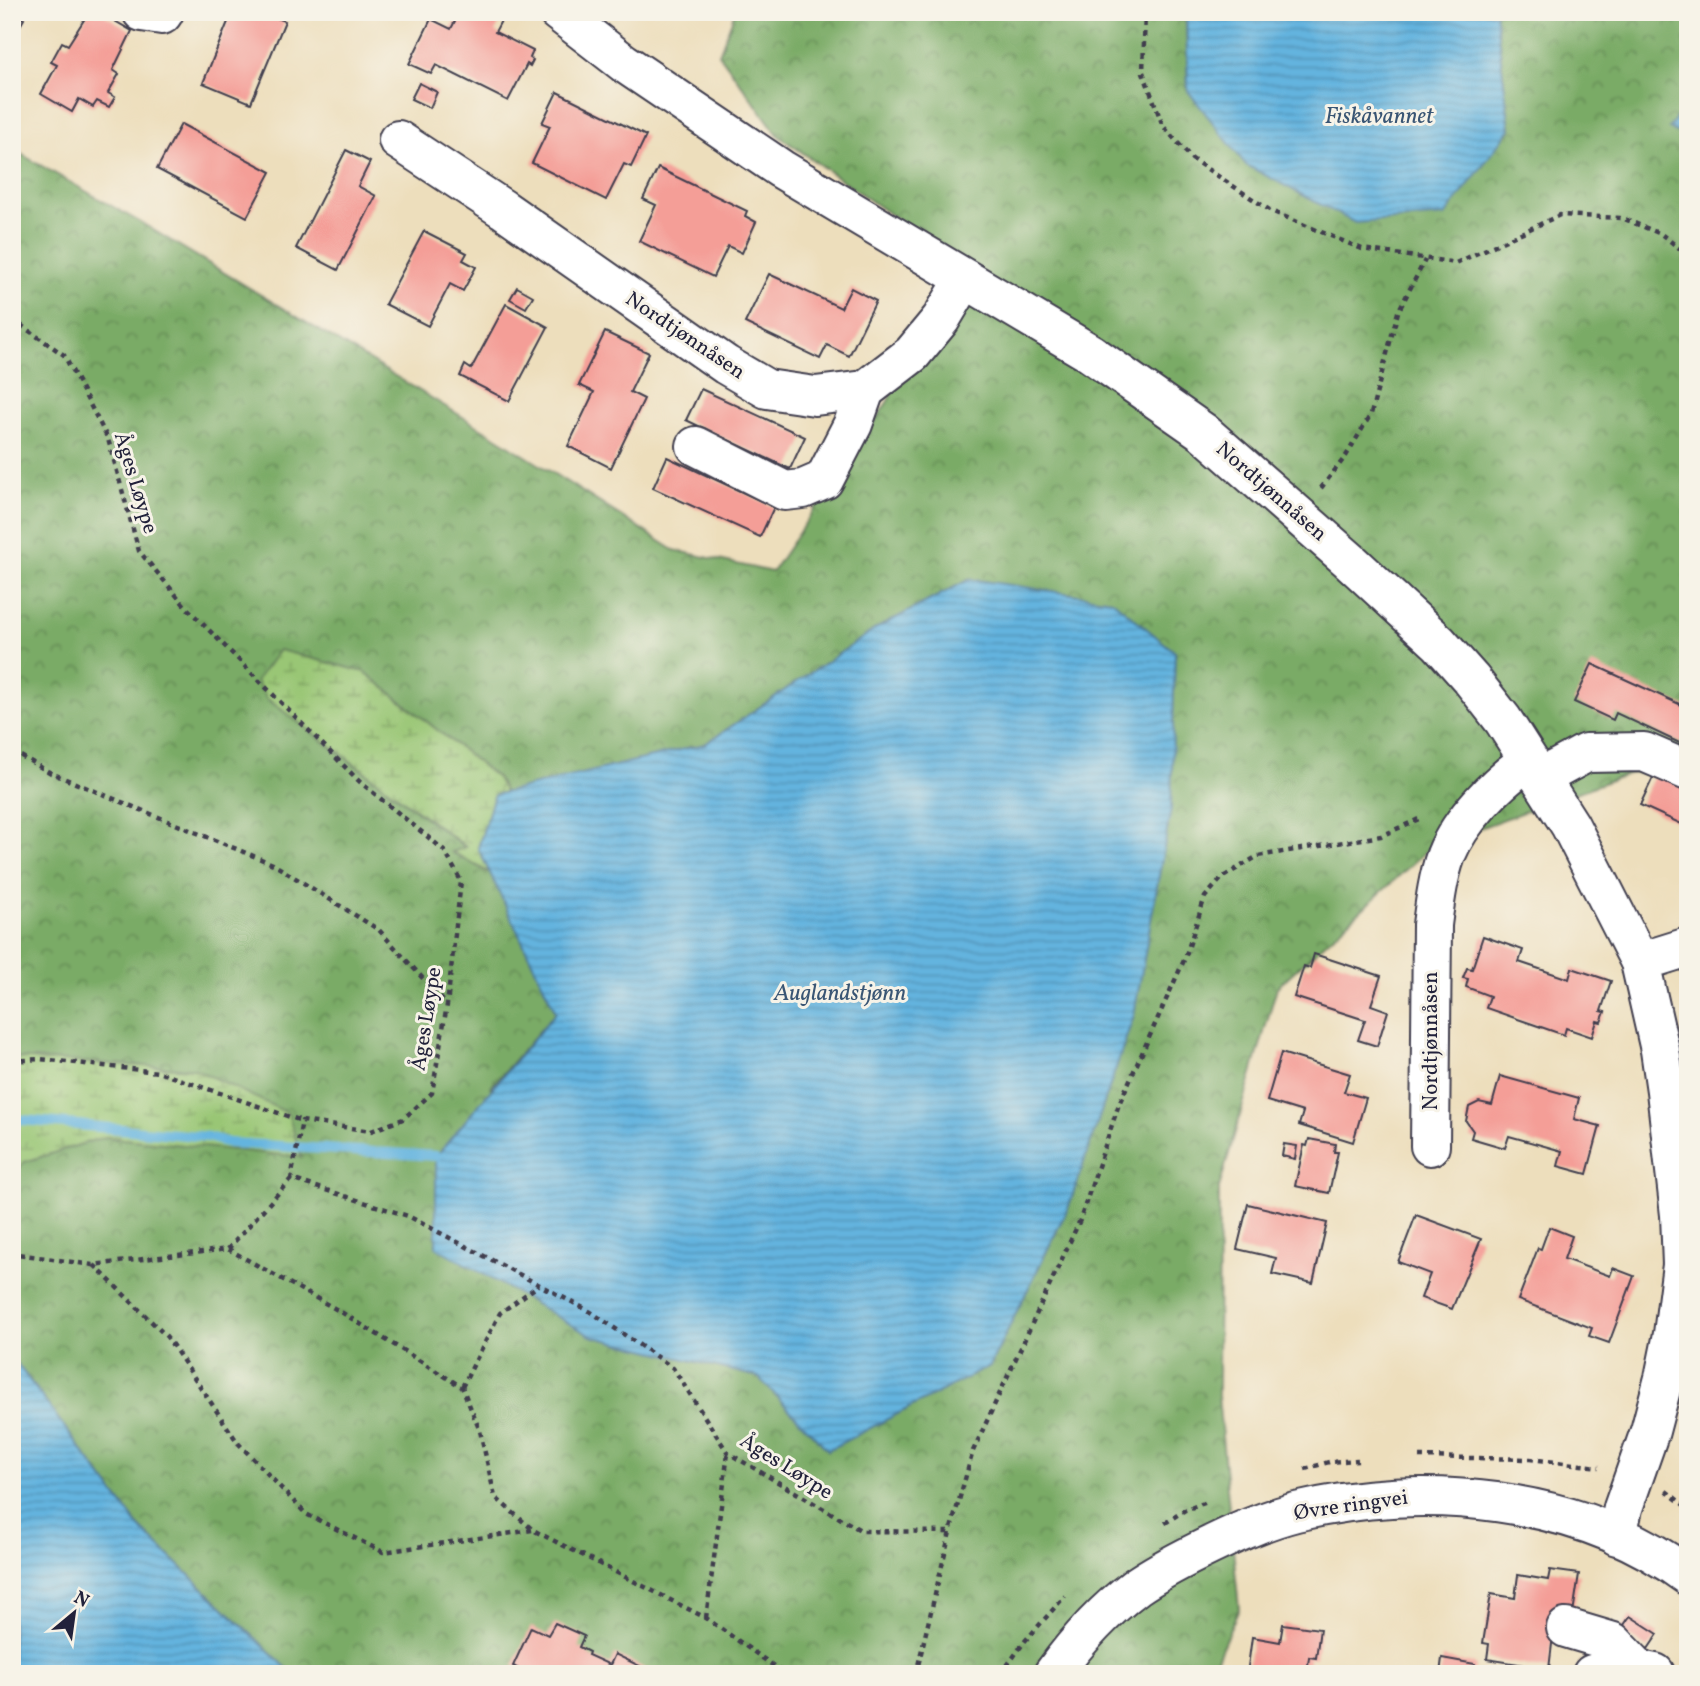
<svg xmlns="http://www.w3.org/2000/svg" width="1700" height="1686" viewBox="0 0 1700 1686" font-family="Vollkorn,serif">
<style>
.forest{fill:url(#forest-crowns);stroke:#4e6650;stroke-width:2;fill-rule:evenodd}
.wetland{fill:url(#wetland-marsh);stroke:#5e7458;stroke-width:2}
.water{fill:url(#water-rules);stroke:#436b8d;stroke-width:2}
.lines{fill:none;stroke-linecap:round;stroke-linejoin:round}
.stream{stroke:#64b4df;stroke-width:10}
.building{fill:#f49e97}
.minor-casing{stroke:#403e4e;stroke-width:42}
.path{stroke:#403e4e;stroke-width:4.5;stroke-dasharray:5 5;stroke-linecap:butt}
.minor{stroke:#fff;stroke-width:38}
.labels{text-anchor:middle;dominant-baseline:central;stroke-width:6;stroke-linejoin:round;paint-order:stroke}
.street-label{font-size:21px;fill:#22223b;stroke:#f7f3e8}
.water-label{font-size:23px;font-style:italic;fill:#395574;stroke:#f7f3e8}
</style>
<defs>
<pattern id="forest-crowns" width="20" height="18" patternUnits="userSpaceOnUse" patternTransform="scale(1.75)"><rect width="20" height="18" fill="#7aab66"/><path d="M2 6a3 3 0 1 1 6 0M12 15a3 3 0 1 1 6 0" fill="none" stroke="#648b55"/></pattern>
<pattern id="wetland-marsh" width="20" height="14" patternUnits="userSpaceOnUse" patternTransform="scale(1.75)"><rect width="20" height="14" fill="#99c674"/><path d="M1 5h8M5 5V1M11 12h8M15 12V8" fill="none" stroke="#7ca060"/></pattern>
<pattern id="water-rules" width="6" height="5" patternUnits="userSpaceOnUse" patternTransform="scale(1.75)"><rect width="6" height="5" fill="#64b4df"/><path d="M0 2.5h6" fill="none" stroke="#5292b6"/></pattern>
</defs>
<rect width="100%" height="100%" fill="#f7f3e8"/>
<filter id="ink" filterUnits="userSpaceOnUse"><feTurbulence type="fractalNoise" baseFrequency=".0143" numOctaves="2"/><feDisplacementMap in="SourceGraphic" scale="14" xChannelSelector="R" yChannelSelector="G"/><feConvolveMatrix kernelMatrix="1 2 1 2 8 2 1 2 1" color-interpolation-filters="sRGB"/></filter>
<filter id="wash" filterUnits="userSpaceOnUse"><feTurbulence type="fractalNoise" baseFrequency=".00686" numOctaves="4" result="noise"/><feDisplacementMap in="SourceGraphic" scale="28" xChannelSelector="R" yChannelSelector="G"/><feGaussianBlur stdDeviation="1.57" result="paint"/><feColorMatrix in="noise" values="0 0 0 0 0 0 0 0 0 0 0 0 0 0 0 0 0 1.4 0 .05"/><feComposite in="paint" operator="in"/></filter>
<g filter="url(#wash)">
<rect width="100%" height="100%" fill="#eddebc"/>
<path class="forest" d="M 735,12 L 1186,12 L 1188,91 L 1510,129 L 1495,12 L 1688,12 L 1688,103 L 1669,128 L 1688,138 L 1688,776 L 1630,773 L 1433,845 L 1277,987 L 1219,1188 L 1218,1396 L 1239,1609 L 1210,1674 L 293,1674 L 140,1528 L 12,1357 L 12,1175 L 24,1162 L 104,1137 L 301,1156 L 195,1069 L 12,1058 L 12,149 L 145,225 L 496,437 L 674,550 L 772,572 L 888,401 L 952,258 L 779,136 L 719,54 ZM 970,579 L 828,1450 L 758,1376 L 591,1336 L 491,1087 L 556,1012 L 490,873 L 453,853 L 466,848 L 266,698 L 365,672 L 497,778 L 505,793 L 705,744 L 877,628 Z"/>
<g class="wetland">
<polygon points="279,650 365,672 497,778 505,793 494,796 478,848 490,873 452,852 466,847 266,698 256,681"/>
<polygon points="12,1058 195,1069 288,1113 301,1157 104,1137 24,1162 12,1175"/>
</g>
<g class="water">
<polygon points="1186,12 1495,12 1510,129 1445,216 1355,223 1246,165 1188,91"/>
<polygon points="1688,103 1688,138 1669,128"/>
<polygon points="970,579 1112,600 1175,652 1171,809 1134,1015 1069,1206 990,1366 828,1450 758,1377 591,1336 436,1247 436,1156 556,1012 478,848 494,795 705,744 877,628"/>
<polygon points="12,1357 140,1528 293,1674 12,1674"/>
</g>
<g class="lines">
<polyline class="stream" points="12,1119 208,1137 229,1143 436,1156"/>
</g>
<g id="blocks">
<g class="building">
<polygon points="12,12 20,12 18,16 24,19 12,40"/>
<polygon points="89,12 99,12 132,31 113,70 119,74 108,93 115,97 109,107 97,101 93,107 79,99 72,112 41,94 57,65 51,62 62,42 68,45"/>
<polygon points="232,12 280,12 277,18 285,21 251,103 203,83"/>
<polygon points="447,12 499,12 504,15 495,32 533,51 530,58 533,60 530,66 527,64 508,101 436,65 431,74 409,64 431,19 451,29 457,17"/>
<polygon points="419,83 437,92 430,108 411,99"/>
<polygon points="557,92 646,136 631,167 624,164 606,200 532,163 550,126 542,123"/>
<polygon points="181,124 271,172 247,217 157,169"/>
<polygon points="346,150 370,162 358,186 376,196 338,270 296,248"/>
<polygon points="658,168 747,211 745,216 756,222 742,253 728,246 713,277 639,241 656,205 643,199"/>
<polygon points="424,231 467,253 463,260 476,267 463,291 450,284 428,326 385,304"/>
<polygon points="769,274 841,308 851,288 876,301 849,356 827,345 820,359 745,323"/>
<polygon points="517,287 533,296 526,308 510,299"/>
<polygon points="506,304 548,327 509,401 460,376 465,365 471,369"/>
<polygon points="605,332 649,353 630,392 644,399 611,468 568,446 594,392 579,385"/>
<polygon points="701,389 805,437 790,469 686,420"/>
<polygon points="667,457 774,507 760,537 653,488"/>
<polygon points="1592,664 1688,708 1688,747 1616,713 1613,720 1574,702"/>
<polygon points="1656,771 1688,787 1688,827 1640,805"/>
<polygon points="1483,936 1523,950 1519,962 1569,979 1572,968 1611,981 1601,1011 1605,1012 1601,1022 1597,1021 1592,1037 1566,1028 1564,1035 1486,1008 1490,996 1466,987 1468,979 1463,978 1467,968 1472,969"/>
<polygon points="1314,954 1381,976 1371,1005 1388,1011 1377,1046 1358,1040 1365,1020 1294,997 1304,966 1310,968"/>
<polygon points="1281,1053 1350,1074 1344,1092 1366,1098 1353,1142 1299,1125 1303,1112 1267,1101"/>
<polygon points="1500,1076 1579,1098 1574,1119 1600,1126 1587,1174 1558,1166 1562,1151 1509,1136 1505,1148 1471,1138 1473,1131 1466,1121 1469,1107 1479,1102 1492,1105"/>
<polygon points="1309,1139 1335,1144 1334,1152 1338,1152 1329,1193 1295,1186 1304,1145 1307,1146"/>
<polygon points="1284,1144 1297,1146 1295,1159 1282,1156"/>
<polygon points="1248,1204 1327,1223 1313,1283 1272,1274 1276,1258 1237,1249"/>
<polygon points="1416,1215 1481,1239 1452,1309 1421,1298 1430,1274 1398,1262"/>
<polygon points="1549,1227 1572,1236 1564,1259 1610,1276 1613,1268 1634,1276 1609,1343 1589,1336 1592,1328 1518,1300 1538,1248 1541,1249"/>
<polygon points="1550,1570 1579,1574 1572,1620 1555,1618 1549,1669 1487,1659 1489,1644 1483,1643 1491,1594 1515,1598 1518,1575 1548,1580"/>
<polygon points="1630,1616 1658,1634 1648,1649 1620,1631"/>
<polygon points="555,1623 584,1636 579,1647 589,1652 588,1655 610,1665 615,1654 656,1674 528,1674 513,1666 531,1627 548,1635"/>
<polygon points="1283,1624 1320,1629 1316,1658 1309,1657 1307,1674 1247,1674 1252,1637 1280,1642"/>
<polygon points="1442,1658 1475,1664 1474,1674 1440,1674"/>
</g>
</g>
</g>
<g filter="url(#ink)">
<use href="#blocks" fill-opacity="0" stroke="#403e4e" stroke-width="2"/>
<g class="lines">
<defs>
<g id="minor">
<polyline points="142,12 162,15 164,12"/>
<polyline points="558,12 624,63 781,169 1090,353 1203,432 1349,560 1439,643 1471,679 1503,720 1570,825 1640,962 1660,1050 1666,1091 1680,1215 1682,1265 1673,1334 1664,1378 1650,1431 1623,1508 1617,1536"/>
<polyline points="398,140 503,209 726,365 767,389 815,396 865,390 912,354 941,319 965,279"/>
<polyline points="696,446 785,491 803,489 824,480 853,424 865,390"/>
<polyline points="1540,778 1586,753 1644,752 1688,771"/>
<polyline points="1640,962 1688,947"/>
<path d="M 1430,1146 L 1432,925 C 1435,902 1438,877 1446,855 C 1460,820 1497,782 1528,761"/>
<polyline points="1566,1628 1613,1642 1639,1669"/>
<path d="M 1053,1674 C 1076,1642 1105,1610 1137,1586 C 1156,1573 1177,1562 1197,1552 C 1229,1536 1261,1521 1296,1512 C 1422,1481 1581,1496 1688,1576"/>
<path d="M 1592,1674 C 1614,1667 1632,1668 1655,1673"/>
</g>
</defs>
<use href="#minor" class="minor-casing"/>
<g class="path">
<polyline points="1145,12 1143,72 1163,126 1192,159 1271,211 1362,249 1456,263 1560,215 1622,218 1661,234 1688,255"/>
<polyline points="12,319 64,355 108,439 139,551 187,608 360,782 444,850 461,881 447,1005 432,1093 403,1119 371,1131 302,1121 291,1179 408,1216 591,1312 673,1368 728,1453 862,1531 950,1532"/>
<polyline points="1321,488 1346,456 1371,414 1398,312 1425,260"/>
<polyline points="12,751 51,773 273,864 379,930 447,1005"/>
<polyline points="12,1061 40,1059 158,1072 302,1121"/>
<polyline points="12,1248 18,1254 93,1265 228,1249 341,1312 462,1387 480,1431 495,1497 533,1530 706,1618 785,1674"/>
<polyline points="228,1249 291,1179"/>
<polyline points="94,1265 167,1337 238,1443 306,1514 383,1552 533,1530"/>
<polyline points="462,1387 500,1313 539,1285"/>
<polyline points="1419,1457 1530,1459 1599,1467"/>
<polyline points="1305,1469 1329,1462 1358,1460"/>
<polyline points="1666,1491 1688,1508"/>
<polyline points="1165,1523 1185,1510 1207,1502"/>
<polyline points="706,1618 728,1453"/>
<polyline points="916,1674 950,1532 973,1451 1080,1220 1119,1104 1185,958 1205,897 1223,877 1258,856 1381,836 1421,818"/>
<polyline points="1001,1674 1025,1641 1065,1596"/>
</g>
<use href="#minor" class="minor"/>
</g>
</g>
<g class="labels">
<g class="street-label">
<text transform="translate(685 336) rotate(34)">Nordtjønnåsen</text>
<text transform="translate(135 483) rotate(73)">Åges Løype</text>
<text transform="translate(1271 492) rotate(41)">Nordtjønnåsen</text>
<text transform="translate(427 1019) rotate(-81)">Åges Løype</text>
<text transform="translate(1431 1041) rotate(-90)">Nordtjønnåsen</text>
<text transform="translate(786 1467) rotate(32)">Åges Løype</text>
<text transform="translate(1351 1506) rotate(-8)">Øvre ringvei</text>
</g>
<g class="water-label">
<text x="1379" y="117">Fiskåvannet</text>
<text x="840" y="994">Auglandstjønn</text>
</g>
</g>
<rect width="1700" height="1686" fill="none" stroke="#f7f3e8" stroke-width="42"/>
<g transform="translate(74 1613) rotate(29)" stroke="#f7f3e8" stroke-width="5" paint-order="stroke">
<path d="M0-5L12 26L0 18L-12 26Z" fill="#22223b"/>
<text y="-10" font-size="19" font-weight="bold" text-anchor="middle" fill="#22223b">N</text>
</g>
</svg>
